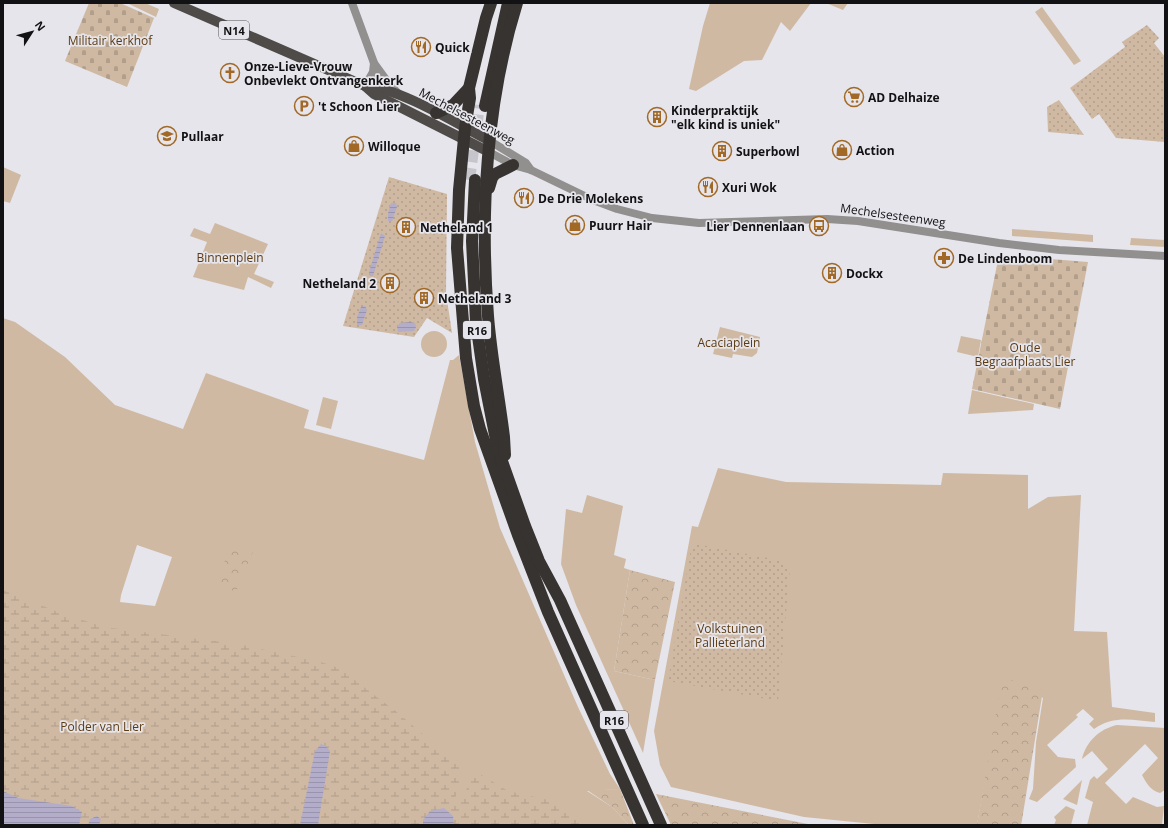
<svg xmlns="http://www.w3.org/2000/svg" width="1168" height="828" viewBox="0 0 1168 828" font-family="'Open Sans',sans-serif">
<style>
.green{fill:#cfb9a2;fill-rule:evenodd}
.forest{fill:url(#forest-crowns)}
.wetland{fill:url(#wetland-marsh)}
.cemetery{fill:url(#cemetery-stones)}
.garden{fill:url(#garden-dots)}
.water{fill:url(#water-rules)}
.lines{fill:none;stroke-linecap:round;stroke-linejoin:round}
.highway-tunnel{stroke:#c6c5cb;stroke-width:12;stroke-dasharray:12 6;stroke-linecap:butt}
.minor{stroke:#92908e;stroke-width:8}
.major{stroke:#4e4b48;stroke-width:10}
.highway{stroke:#373330;stroke-width:12}
.labels{text-anchor:middle;dominant-baseline:central;stroke-width:3.5;stroke-linejoin:round;paint-order:stroke}
.shield{fill:#e6e5eb;stroke:#525154;stroke-width:1}
.shield-label{font-size:11px;font-weight:bold;fill:#121214}
.park-label{font-size:12px;fill:#5c3b12;stroke:#e6e5eb}
.poi-label{font-size:12px;font-weight:bold;fill:#121214;stroke:#e6e5eb;text-anchor:start}
.street-label{font-size:12px;fill:#121214;stroke:#e6e5eb}
</style>
<defs>
<pattern id="forest-crowns" width="20" height="18" patternUnits="userSpaceOnUse"><rect width="20" height="18" fill="#cfb9a2"/><path d="M2 6a3 3 0 1 1 6 0M12 15a3 3 0 1 1 6 0" fill="none" stroke="#b19e8b"/></pattern>
<pattern id="wetland-marsh" width="20" height="14" patternUnits="userSpaceOnUse"><rect width="20" height="14" fill="#cfb9a2"/><path d="M1 5h8M5 5V1M11 12h8M15 12V8" fill="none" stroke="#b19e8b"/></pattern>
<pattern id="cemetery-stones" width="16" height="16" patternUnits="userSpaceOnUse"><rect width="16" height="16" fill="#cfb9a2"/><path d="M2 7V4a2 2 0 0 1 4 0v3zM10 15v-3a2 2 0 0 1 4 0v3z" fill="#b19e8b"/></pattern>
<pattern id="garden-dots" width="8" height="8" patternUnits="userSpaceOnUse"><rect width="8" height="8" fill="#cfb9a2"/><path d="M2 2h.1M6 6h.1" fill="none" stroke="#b19e8b" stroke-width="1.8" stroke-linecap="round"/></pattern>
<pattern id="water-rules" width="6" height="5" patternUnits="userSpaceOnUse"><rect width="6" height="5" fill="#b3adca"/><path d="M0 2.5h6" fill="none" stroke="#9994ad"/></pattern>
</defs>
<rect width="100%" height="100%" fill="#e6e5eb"/>
<g class="green">
<polygon points="127,3 145,3 159,9 156,17"/>
<polygon points="710,3 811,3 790,31 781,22 762,60 744,61 696,91 689,89 703,26"/>
<polygon points="826,3 848,3 843,10"/>
<polygon points="1042,7 1081,61 1074,65 1035,12"/>
<polygon points="3,167 21,175 10,203 3,201"/>
<polygon points="215,223 268,244 254,274 274,282 271,288 248,277 244,290 193,277 207,242 190,236 194,228 210,234"/>
<polygon points="1012,229 1093,235 1093,242 1012,236"/>
<polygon points="1131,238 1165,240 1165,247 1130,245"/>
<path d="M 3,318 L 15,322 L 65,357 L 115,405 L 183,429 L 206,373 L 309,410 L 304,428 L 424,460 L 450,360 L 453,360 L 459,355 L 475,442 L 500,528 L 578,707 L 610,774 L 620,789 L 587,791 L 612,807 L 629,825 L 3,825 ZM 137,545 L 172,557 L 155,606 L 120,602 L 121,595 Z"/>
<polygon points="720,327 760,337 757,353 752,357 733,354 732,358 713,354"/>
<circle cx="434" cy="344" r="13"/>
<polygon points="961,336 981,340 978,357 957,352"/>
<polygon points="972,390 1034,404 1033,410 968,414"/>
<polygon points="323,397 338,401 331,429 316,425"/>
<path d="M 718,468 L 786,482 L 941,485 L 943,473 L 1028,475 L 1028,509 L 1048,497 L 1081,495 L 1074,631 L 1107,632 L 1112,707 L 1155,713 L 1155,722 C 1133,720 1113,715 1094,729 L 1089,724 L 1094,719 L 1083,709 L 1076,715 L 1078,717 L 1047,745 L 1058,757 L 1075,759 L 1076,767 L 1037,802 L 1029,799 L 1033,789 L 1036,742 L 1043,698 L 1041,697 L 1042,690 L 987,770 L 977,825 L 884,825 L 804,817 L 671,787 L 660,765 L 654,731 L 692,526 L 698,527 Z"/>
<polygon points="587,495 623,506 614,555 626,559 624,568 630,570 614,671 655,680 643,753 576,605 561,564 566,509 582,513"/>
<path d="M 1117,725 L 1165,728 L 1165,790 L 1160,793 C 1150,790 1147,784 1142,775 L 1158,758 L 1145,744 L 1105,783 L 1126,804 L 1133,797 L 1157,807 L 1164,806 L 1162,825 L 1087,825 L 1093,802 L 1085,798 L 1090,780 L 1094,776 L 1097,779 L 1108,769 L 1092,751 L 1082,759 C 1086,742 1099,729 1117,725 Z"/>
<polygon points="1082,780 1077,805 1063,799"/>
<polygon points="1066,806 1075,810 1071,825 1054,825 1056,820 1054,817"/>
</g>
<g class="forest">
<polygon points="231,545 253,552 236,592 216,583"/>
<polygon points="630,570 675,582 655,680 614,671"/>
<polygon points="1002,677 1043,690 1022,820 1021,825 977,825"/>
<polygon points="620,789 634,825 629,825 612,807 587,790"/>
<polygon points="656,794 813,825 671,825"/>
</g>
<polygon class="wetland" points="3,590 58,612 104,627 238,644 321,662 339,668 398,713 451,758 463,765 455,799 461,801 475,771 508,791 553,801 590,825 454,825 453,816 423,820 423,825 318,825 330,752 315,751 300,825 218,825 209,818 211,825 99,825 100,819 90,819 88,825 79,825 82,812 48,802 18,798 3,791"/>
<g class="cemetery">
<polygon points="89,3 120,3 154,18 127,87 65,61"/>
<polygon points="999,255 1088,262 1060,409 972,389"/>
</g>
<g class="garden">
<polygon points="1147,25 1159,38 1154,43 1165,57 1165,142 1116,138 1099,114 1092,119 1070,88 1125,47 1122,42"/>
<polygon points="1059,100 1084,135 1048,132 1047,107"/>
<polygon points="389,177 447,194 446,293 452,333 427,318 414,337 343,326"/>
<polygon points="692,543 778,560 790,569 778,701 668,681"/>
</g>
<g class="water">
<polygon points="391,203 396,203 397,207 392,221 388,221 388,213"/>
<polygon points="381,233 385,236 373,276 370,276 369,272"/>
<polygon points="365,306 367,310 362,325 357,325 357,317 361,307"/>
<polygon points="410,322 415,323 416,327 414,331 398,332 397,327 400,323"/>
<polygon points="321,744 326,746 330,751 318,825 300,825 315,751"/>
<polygon points="3,791 18,798 72,806 82,812 79,825 3,825"/>
<polygon points="444,808 453,816 454,825 423,825 423,820 430,811"/>
<polygon points="97,816 101,819 99,825 88,825 90,819"/>
</g>
<g class="lines">
<polyline class="highway-tunnel" points="469,180 479,105"/>
<g class="minor">
<polyline points="352,3 374,63 373,72 365,86"/>
<polyline points="374,63 390,85 399,94"/>
<polyline points="490,141 526,163 531,170"/>
<polyline points="489,152 513,165 531,170 593,200 617,209 652,218 699,223 827,219 858,221 999,243 1059,250 1165,256"/>
</g>
<g class="major">
<path d="M 174,3 L 365,86 C 400,88 457,124 490,141"/>
<polyline points="365,86 374,94 489,152"/>
</g>
<g class="highway">
<polyline points="491,3 486,18 469,88 470,98 465,128 459,190 457,248 466,358 474,406 480,429 518,535 548,612 643,825"/>
<polyline points="485,106 508,3"/>
<polyline points="436,113 453,105 469,88"/>
<polyline points="475,180 472,241 476,322 484,379 498,450 525,526 539,561 560,600 661,825"/>
<polyline points="489,188 492,178 495,174 513,165"/>
<path d="M 505,455 L 504,437 C 499,396 491,356 488,316 C 480,214 486,102 517,3"/>
</g>
</g>
<defs>
<symbol id="restaurant-ring" viewBox="-11 -11 22 22"><circle r="9.5" fill="#e6e5eb" stroke="#a16925" stroke-width="1.5"/><path d="M-5-6h1v4h1v-4h1v4h1v-4h1v5L-1.5 .5V6h-2V.5L-5-1ZM5-6V6H3V1.5H1.5Q1.5-4 5-6Z" fill="#a16925"/></symbol>
<symbol id="church-ring" viewBox="-11 -11 22 22"><circle r="9.5" fill="#e6e5eb" stroke="#a16925" stroke-width="1.5"/><path d="M-1.2-6h2.4v3.5h3.3v2.4h-3.3V6h-2.4V-.1h-3.3v-2.4h3.3Z" fill="#a16925"/></symbol>
<symbol id="supermarket-ring" viewBox="-11 -11 22 22"><circle r="9.5" fill="#e6e5eb" stroke="#a16925" stroke-width="1.5"/><path d="M-6-5.5h2.5l.6 2H6L4.5 2H-2.5L-4.4-4H-6ZM-1.5 3.2a1.3 1.3 0 1 0 .1 0ZM3 3.2a1.3 1.3 0 1 0 .1 0Z" fill="#a16925"/></symbol>
<symbol id="parking-ring" viewBox="-11 -11 22 22"><circle r="9.5" fill="#e6e5eb" stroke="#a16925" stroke-width="1.5"/><path d="M-3.5-5.5H1a3.5 3.5 0 0 1 0 7H-1V5.5H-3.5ZM-1-3.4V-.6H.8a1.4 1.4 0 0 0 0-2.8Z" fill="#a16925"/></symbol>
<symbol id="building-ring" viewBox="-11 -11 22 22"><circle r="9.5" fill="#e6e5eb" stroke="#a16925" stroke-width="1.5"/><path d="M-4-6H4V6H1V3H-1V6H-4ZM-2.5-4.3h1.7v1.8h-1.7ZM.8-4.3h1.7v1.8H.8ZM-2.5-1h1.7V.8h-1.7ZM.8-1h1.7V.8H.8Z" fill="#a16925"/></symbol>
<symbol id="school-ring" viewBox="-11 -11 22 22"><circle r="9.5" fill="#e6e5eb" stroke="#a16925" stroke-width="1.5"/><path d="M0-5L7-2L0 1L-7-2ZM-4 1L0 2.5L4 1V4Q0 6-4 4Z" fill="#a16925"/></symbol>
<symbol id="shop-ring" viewBox="-11 -11 22 22"><circle r="9.5" fill="#e6e5eb" stroke="#a16925" stroke-width="1.5"/><path d="M-5-2.5h2.3a2.7 3.5 0 0 1 5.4 0H5L5.5 6h-11ZM-1.5-2.5h3a1.5 2.3 0 0 0-3 0Z" fill="#a16925"/></symbol>
<symbol id="bus-ring" viewBox="-11 -11 22 22"><circle r="9.5" fill="#e6e5eb" stroke="#a16925" stroke-width="1.5"/><path d="M-5-6H5V4H4V6H2V4H-2V6H-4V4H-5ZM-3.5-4V0h7V-4ZM-3.5 1.2v1.5H-2V1.2ZM2 1.2v1.5H3.5V1.2Z" fill="#a16925"/></symbol>
<symbol id="pharmacy-ring" viewBox="-11 -11 22 22"><circle r="9.5" fill="#e6e5eb" stroke="#a16925" stroke-width="1.5"/><path d="M-2-6h4v4h4v4h-4v4h-4v-4h-4v-4h4Z" fill="#a16925"/></symbol>
</defs>
<g fill-rule="evenodd">
<use href="#restaurant-ring" x="410" y="36" width="22" height="22"/>
<use href="#church-ring" x="219" y="62" width="22" height="22"/>
<use href="#supermarket-ring" x="843" y="86" width="22" height="22"/>
<use href="#parking-ring" x="293" y="95" width="22" height="22"/>
<use href="#building-ring" x="646" y="106" width="22" height="22"/>
<use href="#school-ring" x="156" y="125" width="22" height="22"/>
<use href="#shop-ring" x="343" y="135" width="22" height="22"/>
<use href="#shop-ring" x="831" y="139" width="22" height="22"/>
<use href="#building-ring" x="711" y="140" width="22" height="22"/>
<use href="#restaurant-ring" x="697" y="176" width="22" height="22"/>
<use href="#restaurant-ring" x="513" y="187" width="22" height="22"/>
<use href="#shop-ring" x="564" y="214" width="22" height="22"/>
<use href="#bus-ring" x="808" y="215" width="22" height="22"/>
<use href="#building-ring" x="395" y="216" width="22" height="22"/>
<use href="#pharmacy-ring" x="933" y="247" width="22" height="22"/>
<use href="#building-ring" x="821" y="262" width="22" height="22"/>
<use href="#building-ring" x="379" y="272" width="22" height="22"/>
<use href="#building-ring" x="413" y="287" width="22" height="22"/>
</g>
<g class="labels">
<g class="shield">
<rect x="219" y="21" width="30" height="18" rx="3"/>
<rect x="463" y="321" width="28" height="18" rx="3"/>
<rect x="600" y="711" width="28" height="18" rx="3"/>
</g>
<g class="shield-label">
<text x="234" y="30">N14</text>
<text x="477" y="330">R16</text>
<text x="614" y="720">R16</text>
</g>
<g class="park-label">
<text x="110" y="40">Militair kerkhof</text>
<text x="230" y="257">Binnenplein</text>
<text x="729" y="342">Acaciaplein</text>
<text x="1025" y="347">Oude<tspan x="1025" dy="14">Begraafplaats Lier</tspan></text>
<text x="730" y="628">Volkstuinen<tspan x="730" dy="14">Pallieterland</tspan></text>
<text x="102" y="726">Polder van Lier</text>
</g>
<g class="poi-label">
<text x="435" y="47">Quick</text>
<text x="244" y="66">Onze-Lieve-Vrouw<tspan x="244" dy="14">Onbevlekt Ontvangenkerk</tspan></text>
<text x="868" y="97">AD Delhaize</text>
<text x="318" y="106">'t Schoon Lier</text>
<text x="671" y="110">Kinderpraktijk<tspan x="671" dy="14">"elk kind is uniek"</tspan></text>
<text x="181" y="136">Pullaar</text>
<text x="368" y="146">Willoque</text>
<text x="856" y="150">Action</text>
<text x="736" y="151">Superbowl</text>
<text x="722" y="187">Xuri Wok</text>
<text x="538" y="198">De Drie Molekens</text>
<text x="589" y="225">Puurr Hair</text>
<text x="805" y="226" text-anchor="end">Lier Dennenlaan</text>
<text x="420" y="227">Netheland 1</text>
<text x="958" y="258">De Lindenboom</text>
<text x="846" y="273">Dockx</text>
<text x="376" y="283" text-anchor="end">Netheland 2</text>
<text x="438" y="298">Netheland 3</text>
</g>
<g class="street-label">
<text transform="translate(467 116) rotate(28)">Mechelsesteenweg</text>
<text transform="translate(893 215) rotate(8)">Mechelsesteenweg</text>
</g>
</g>
<rect width="1168" height="828" fill="none" stroke="#121214" stroke-width="8"/>
<g transform="translate(32 32) rotate(54)" stroke="#e6e5eb" stroke-width="3" paint-order="stroke">
<path d="M0-3L7 15L0 10L-7 15Z" fill="#121214"/>
<text y="-6" font-size="11" font-weight="bold" text-anchor="middle" fill="#121214">N</text>
</g>
</svg>
